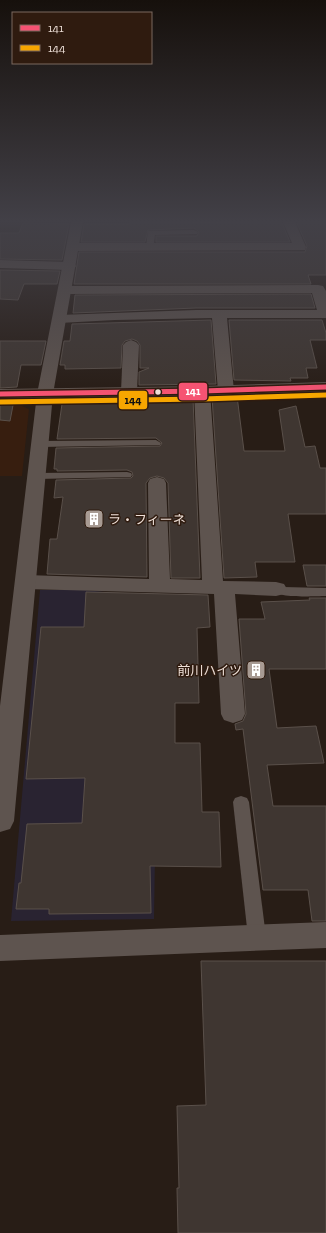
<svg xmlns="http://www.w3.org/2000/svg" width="326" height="1233" viewBox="0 0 326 1233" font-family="'Zilla Slab','Noto Sans JP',serif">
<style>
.built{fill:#371e0f}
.industrial{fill:#292331}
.building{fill:#3f3631;stroke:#5a504a}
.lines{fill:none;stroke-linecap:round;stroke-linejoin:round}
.service{fill:#5e544f;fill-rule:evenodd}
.minor{fill:#5e544f;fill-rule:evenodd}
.tertiary{fill:#5e544f;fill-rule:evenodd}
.secondary{fill:#5e544f;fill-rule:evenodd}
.bus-1-casing{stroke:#2f1b0f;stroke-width:8}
.bus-2-casing{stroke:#2f1b0f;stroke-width:8}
.bus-1{stroke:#f65372;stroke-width:5}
.bus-2{stroke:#f7a600;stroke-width:5}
.bus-dot{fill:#eddfd7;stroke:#2f1b0f;stroke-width:1.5}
.labels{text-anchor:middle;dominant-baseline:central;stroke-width:3;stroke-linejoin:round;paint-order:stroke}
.poi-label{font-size:13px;fill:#eddfd7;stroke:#2f1b0f;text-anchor:start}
.line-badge{stroke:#2f1b0f;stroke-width:1.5}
.badge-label{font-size:11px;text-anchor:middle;font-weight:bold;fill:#fff}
.pale-badge-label{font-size:11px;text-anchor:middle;font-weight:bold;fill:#111}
</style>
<rect width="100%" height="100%" fill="#281d16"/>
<polygon class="built" points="0,401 10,401 29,409 22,476 0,476"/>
<polygon class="industrial" points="40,590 86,590 159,598 154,919 11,921"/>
<g class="building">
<polygon points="130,222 282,223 290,242 156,242 156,236 197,236 199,232 194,228 148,230 145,242 81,242 84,224 130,224"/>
<polygon points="23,223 69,224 62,260 0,259 0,233 19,233"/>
<polygon points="297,223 326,223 326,275 308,275 311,284 74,284 79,252 305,252 307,246"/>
<polygon points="0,270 60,271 57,284 24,284 18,300 0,299"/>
<polygon points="311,294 315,308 196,308 73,313 75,295"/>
<polygon points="211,320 216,384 139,385 139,372 149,368 140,368 140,345 137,341 132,339 125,341 122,345 121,368 65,369 65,365 60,365 64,341 70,341 72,324"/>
<polygon points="229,320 322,320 326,333 326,340 310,340 317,368 306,368 308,378 290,378 291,381 234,380"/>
<polygon points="0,341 46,341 41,365 21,365 17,387 0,388"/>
<polygon points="237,396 244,451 285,451 279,410 296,406 305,447 315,446 320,468 326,468 326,514 288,514 295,562 255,562 257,577 224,578 212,397"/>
<polygon points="193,398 200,578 171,578 168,483 164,478 157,476 150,478 146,483 147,577 47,574 50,539 57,539 63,497 54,498 56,480 131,478 133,476 132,472 127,470 57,471 57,469 54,469 56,448 160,446 162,443 156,438 57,439 62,404 72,399"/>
<polygon points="0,400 14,400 10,421 0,420"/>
<polygon points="303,565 326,565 326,586 307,586"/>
<polygon points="86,592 208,595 210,627 197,628 199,703 175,703 175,743 200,743 202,812 219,812 221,867 150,866 151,913 49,914 49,909 16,909 19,883 21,883 27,824 82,823 85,778 26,779 41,627 84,627"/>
<polygon points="309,598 326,598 326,669 269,669 277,728 316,726 324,763 267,765 273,806 326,806 326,921 312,921 308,890 263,890 243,729 236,730 235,724 243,721 246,714 239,619 265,619 261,602 310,600"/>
<polygon points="201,961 326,961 326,1233 178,1233 177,1188 179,1188 177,1106 206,1105"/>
</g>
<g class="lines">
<g class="service">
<polygon points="194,230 198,232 197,234 155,235 153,249 147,249 146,247 148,231"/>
<polygon points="156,440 161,443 160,445 40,447 35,444 40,441"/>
<polygon points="127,472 131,473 132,475 131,477 37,479 32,476 37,473"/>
<path d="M 276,585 L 283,587 L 326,588 L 326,596 C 314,596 276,599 270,589 L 272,586 Z"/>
<polygon points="241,796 247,798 249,802 266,937 263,942 257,945 251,942 248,937 233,802 235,798"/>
</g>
<g class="minor">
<polygon points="283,222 295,222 306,247 305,250 73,251 68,250 67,247 68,244 73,243 292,243"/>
<polygon points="0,260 69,262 74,263 76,266 74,269 69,270 0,268"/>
<polygon points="318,285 323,286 326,291 326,318 227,318 234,391 232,394 226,396 220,394 218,391 212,318 115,320 59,323 54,322 52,319 54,316 59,315 196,310 317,310 312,293 65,294 60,293 58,290 60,287 65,286"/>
<polygon points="131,340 136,342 139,345 137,392 135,395 129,397 123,395 121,392 123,345 126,342"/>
<polygon points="202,386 208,388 210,391 223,581 276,582 284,584 287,589 284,594 276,596 235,594 245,714 242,720 233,723 224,720 221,714 214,594 26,589 19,587 15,582 19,577 26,575 149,579 148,483 150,479 157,477 164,479 166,483 170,579 202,580 194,391 196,388"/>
<polygon points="326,922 326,948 0,961 0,935"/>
</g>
<polygon class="tertiary" points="71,222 83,222 53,394 14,821 10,829 0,832 0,706 37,394"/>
<polygon class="secondary" points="326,382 326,392 202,396 0,399 0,389 202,386"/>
<defs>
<polyline id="bus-1" points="0,394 202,391 326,387"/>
<polyline id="bus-2" points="0,402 202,399 326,395"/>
</defs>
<use href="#bus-1" class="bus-1-casing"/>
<use href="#bus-2" class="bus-2-casing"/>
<use href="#bus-1" class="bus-1"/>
<use href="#bus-2" class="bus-2"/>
</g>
<linearGradient id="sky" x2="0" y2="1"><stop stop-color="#16100c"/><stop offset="0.56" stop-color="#424047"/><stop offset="1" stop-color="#424047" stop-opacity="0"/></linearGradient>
<rect width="326" height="395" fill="url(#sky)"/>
<defs>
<symbol id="building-square" viewBox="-11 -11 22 22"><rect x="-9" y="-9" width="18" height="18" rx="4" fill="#a89b93" stroke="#2f1b0f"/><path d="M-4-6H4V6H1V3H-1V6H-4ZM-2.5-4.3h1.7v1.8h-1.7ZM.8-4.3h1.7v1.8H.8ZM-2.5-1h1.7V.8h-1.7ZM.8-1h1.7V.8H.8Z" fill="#fff"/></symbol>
</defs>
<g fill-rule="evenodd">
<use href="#building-square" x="83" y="508" width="22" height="22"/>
<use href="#building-square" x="245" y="659" width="22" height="22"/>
</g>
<circle class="bus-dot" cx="158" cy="392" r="3.5"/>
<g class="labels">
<g class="poi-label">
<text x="108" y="519">ラ・フィーネ</text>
<text x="242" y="670" text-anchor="end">前川ハイツ</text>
</g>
</g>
<g class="line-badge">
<rect x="178" y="382" width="30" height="19" rx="4" fill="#f65372"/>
<rect x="118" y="390" width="30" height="20" rx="4" fill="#f7a600"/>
</g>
<g class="badge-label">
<text x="193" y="395">141</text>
</g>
<g class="pale-badge-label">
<text x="133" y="404">144</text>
</g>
<rect x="12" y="12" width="140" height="52" fill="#2f1b0f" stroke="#7b695f"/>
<rect x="20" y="25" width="20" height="6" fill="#f65372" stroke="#7b695f"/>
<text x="48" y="32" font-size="12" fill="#eddfd7">141</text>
<rect x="20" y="45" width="20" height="6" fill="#f7a600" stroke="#7b695f"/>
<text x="48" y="52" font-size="12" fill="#eddfd7">144</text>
</svg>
